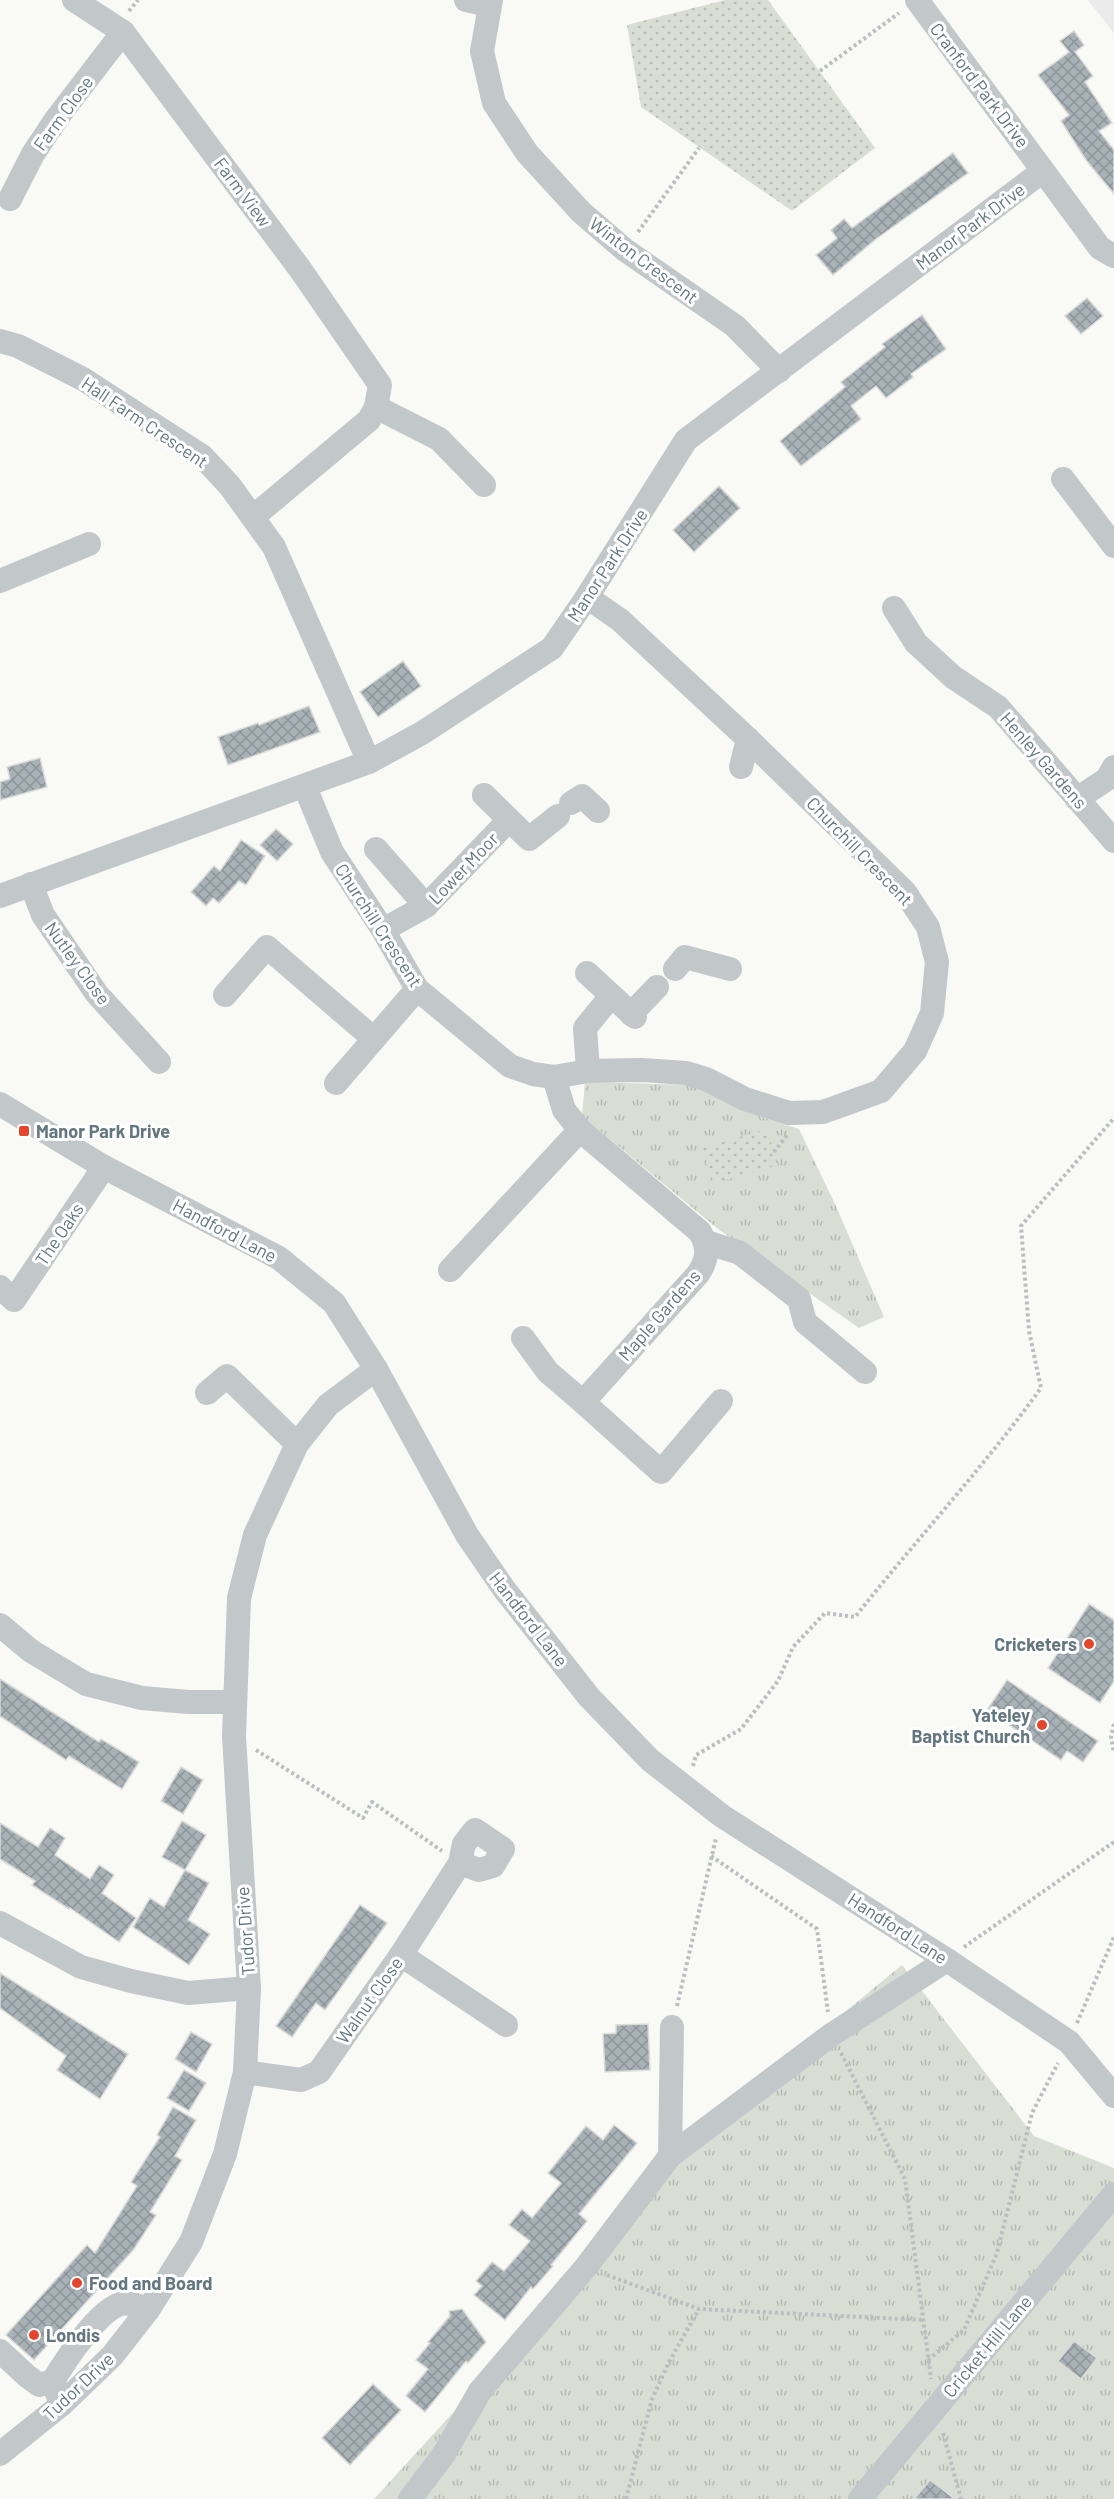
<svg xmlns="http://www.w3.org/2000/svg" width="1114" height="2499" viewBox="0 0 1114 2499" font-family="Barlow,sans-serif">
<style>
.built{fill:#eaebea}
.grass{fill:url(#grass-tufts)}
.park{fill:url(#park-dots)}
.building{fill:url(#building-cross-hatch);stroke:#dbdbd9;stroke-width:1.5}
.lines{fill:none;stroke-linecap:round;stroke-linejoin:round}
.path{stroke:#babec1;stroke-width:4;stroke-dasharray:3 3;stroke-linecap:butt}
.minor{stroke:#c2c7ca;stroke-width:24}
.poi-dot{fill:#e3462c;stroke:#fff;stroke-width:2}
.labels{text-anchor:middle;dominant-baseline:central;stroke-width:6;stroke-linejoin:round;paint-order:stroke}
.street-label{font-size:18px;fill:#647781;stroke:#fff}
.poi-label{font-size:18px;font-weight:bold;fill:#647781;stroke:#fff;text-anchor:start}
</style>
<defs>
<pattern id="grass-tufts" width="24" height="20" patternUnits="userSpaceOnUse" patternTransform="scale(1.5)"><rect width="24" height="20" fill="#d9ded5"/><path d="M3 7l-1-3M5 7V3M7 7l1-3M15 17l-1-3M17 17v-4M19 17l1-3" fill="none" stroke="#b4b9b2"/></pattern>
<pattern id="park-dots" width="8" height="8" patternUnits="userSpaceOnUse" patternTransform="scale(1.5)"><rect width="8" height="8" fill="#d9ded5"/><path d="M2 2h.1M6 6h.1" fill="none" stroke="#b4b9b2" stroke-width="1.8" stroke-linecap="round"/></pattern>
<pattern id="building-cross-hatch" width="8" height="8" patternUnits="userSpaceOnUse" patternTransform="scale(1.5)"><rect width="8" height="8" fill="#a7b1b6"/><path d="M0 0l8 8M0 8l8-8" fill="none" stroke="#8c9599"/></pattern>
</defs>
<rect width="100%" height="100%" fill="#f9f9f6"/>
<polygon class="built" points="1088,0 1114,0 1114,33"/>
<g class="grass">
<polygon points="585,1082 693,1085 747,1112 799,1129 835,1204 884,1317 859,1328 718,1229 582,1116"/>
<polygon points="902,1965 1034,2136 1114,2168 1114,2499 374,2499 586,2267 670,2156"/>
</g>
<g class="park">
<polygon points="725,0 768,0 875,148 792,211 641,107 627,25"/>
<polygon points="767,1129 778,1165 712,1184 702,1148"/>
</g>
<g class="building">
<polygon points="1074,31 1084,45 1075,52 1093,76 1085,82 1112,123 1099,131 1114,150 1114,194 1086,160 1061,121 1069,115 1038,75 1069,52 1060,41"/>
<polygon points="953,153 968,173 876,239 833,275 816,255 837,238 831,230 844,219 852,228"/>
<polygon points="1087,298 1103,316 1081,334 1065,316"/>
<polygon points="922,315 946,349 911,374 913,377 886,398 876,386 851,406 861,419 801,466 780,441 845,387 841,382 885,347 882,344"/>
<polygon points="719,486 740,508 694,552 673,530"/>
<polygon points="403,661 421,686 378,717 360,692"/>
<polygon points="309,706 320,732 228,765 218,737 258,723 259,725"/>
<polygon points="40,758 47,787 0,800 0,782 10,779 7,767"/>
<polygon points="276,829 293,844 277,861 260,845"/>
<polygon points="241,840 265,856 246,885 239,881 219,903 213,898 206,906 191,892 214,866 220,871"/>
<polygon points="1089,1604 1114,1620 1114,1681 1100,1703 1048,1668"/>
<polygon points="0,1679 99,1742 101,1739 139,1762 122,1789 69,1756 66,1760 0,1716"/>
<polygon points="1007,1680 1098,1741 1083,1762 1067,1751 1061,1760 987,1710"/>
<polygon points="181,1767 203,1780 183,1814 161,1801"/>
<polygon points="182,1821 206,1835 185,1870 162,1857"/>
<polygon points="0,1823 38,1847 50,1828 65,1838 55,1855 90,1879 99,1865 114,1875 102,1893 136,1918 119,1942 70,1908 69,1909 32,1885 35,1881 0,1859"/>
<polygon points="185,1870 209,1883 188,1920 210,1934 189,1965 133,1927 150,1898 164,1907"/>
<polygon points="360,1905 387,1923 325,2010 316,2003 292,2037 276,2026"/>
<polygon points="0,1973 128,2054 100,2099 57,2070 66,2056 0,2008"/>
<polygon points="648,2024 650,2070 605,2072 603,2034 616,2033 616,2025"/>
<polygon points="191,2032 212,2044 196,2072 175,2059"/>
<polygon points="184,2070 206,2083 189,2111 167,2098"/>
<polygon points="173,2107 196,2120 175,2156 182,2160 150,2212 156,2215 134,2249 34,2360 6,2335 87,2245 95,2253 137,2186 131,2182 160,2137 157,2135"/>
<polygon points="614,2125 637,2143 579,2214 587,2221 551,2265 553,2266 533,2289 531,2287 505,2320 474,2295 482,2286 476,2281 492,2262 504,2271 530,2241 509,2225 522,2209 532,2218 561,2183 548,2173 586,2126 603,2140"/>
<polygon points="462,2309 486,2342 468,2363 466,2361 425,2412 406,2396 428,2369 416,2360 430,2343 428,2342 450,2316 449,2311"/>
<polygon points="1074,2341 1097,2358 1081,2379 1058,2361"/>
<polygon points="373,2384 401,2410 350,2465 322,2438"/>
<polygon points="930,2480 955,2499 914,2499"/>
</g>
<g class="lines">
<g class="path">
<polyline points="129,11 138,0"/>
<polyline points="820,71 899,13"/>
<polyline points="638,232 699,148"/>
<polyline points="774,1152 787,1135"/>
<polyline points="1114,1724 1111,1736 1114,1753"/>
<polyline points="256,1750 363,1818 372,1802 442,1851"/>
<path d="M 693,1766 L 696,1755 L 741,1729 L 778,1681 L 793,1647 L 825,1613 L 855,1617 C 916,1540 983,1468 1041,1388 L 1029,1331 L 1021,1226 L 1114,1118"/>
<polyline points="711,1856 817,1929 828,2012"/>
<polyline points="964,1947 1114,1842"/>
<polyline points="677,2006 716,1838"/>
<polyline points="1077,2023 1114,1937"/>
<polyline points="841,2053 905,2179 931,2379"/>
<polyline points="607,2275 699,2309 924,2320"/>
<polyline points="928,2360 964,2330 997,2253 1032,2113 1058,2063"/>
<polyline points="943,2433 961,2499"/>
<polyline points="626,2499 652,2399 669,2362 699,2309"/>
</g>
<g class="minor">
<polyline points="74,0 123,32 300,269 380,385 376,407 369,420 253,517"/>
<polyline points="466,0 488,5"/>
<polyline points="491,0 482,51 494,103 527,153 581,212 625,250 735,326 779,371"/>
<polyline points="917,0 1100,248 1114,256"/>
<polyline points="10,199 33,154 57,118 123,32"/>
<polyline points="0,341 18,346 83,379 202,456 230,486 274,547 369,762"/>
<polyline points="376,407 439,439 484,485"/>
<polyline points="1063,479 1114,546"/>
<polyline points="0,581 89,544"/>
<polyline points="894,608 916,643 953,677 998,707 1114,841"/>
<polyline points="741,767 748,739"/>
<polyline points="305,787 332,852 383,930 417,989 510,1066 533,1074 554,1077 588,1071 642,1070 686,1073 706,1079 745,1099 789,1113 823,1112 881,1091 915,1051 932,1013 937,962 928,927 905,892 748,739 620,620 587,597"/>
<polyline points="484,795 529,839 558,816"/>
<polyline points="1077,799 1107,779 1114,767"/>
<polyline points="571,803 582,796 598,811"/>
<polyline points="376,849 426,906"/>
<polyline points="31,884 43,915 97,994 159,1062"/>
<polyline points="0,896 369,762 422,733 552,648 587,597 686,440 1043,171"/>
<polyline points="383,930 426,906 509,820"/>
<polyline points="675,969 685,957 730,969"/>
<polyline points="587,973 635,1017"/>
<polyline points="225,995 267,947 374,1039"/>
<polyline points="631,1014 657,987"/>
<polyline points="588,1071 585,1028 611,996"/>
<path d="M 554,1077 L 564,1110 L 580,1130 L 700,1232 C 709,1248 708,1259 698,1274 L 583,1402 L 661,1472 L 721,1401"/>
<polyline points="336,1083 417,989"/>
<polyline points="0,1104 104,1167 279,1258 334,1303 376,1369 467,1535 504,1589 589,1697 650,1760 722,1816 947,1960 1069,2042 1114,2096"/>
<polyline points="706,1242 740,1253 799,1299 805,1322 865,1372"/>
<polyline points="450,1270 580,1130"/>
<polyline points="0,1287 14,1300 104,1167"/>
<polyline points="523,1338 548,1372 583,1402"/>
<polyline points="207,1393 227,1376 297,1444"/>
<polyline points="0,1625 31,1651 86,1684 142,1698 188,1702 234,1702"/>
<polyline points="0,1923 81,1967 131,1981 188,1993 249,1988"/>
<polyline points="401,1955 506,2025"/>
<polyline points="245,2072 301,2080 319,2072 401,1955 460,1863 464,1844 475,1830 503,1849 493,1866 479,1870 460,1863"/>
<polyline points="670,2156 672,2027"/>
<polyline points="0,2351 27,2376 39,2385 53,2381"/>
<path d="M 61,2405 L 53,2381 C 65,2361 99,2309 121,2304 C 131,2302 140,2306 148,2310"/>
<polyline points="0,2454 61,2405 112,2356 148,2310 191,2242 225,2154 245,2072 249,1988 234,1736 239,1598 255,1535 297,1444 328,1405 376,1369"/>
<polyline points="410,2499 444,2454 480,2391 586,2267 670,2156 831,2035 947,1960"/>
<polyline points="860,2499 1114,2194"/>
</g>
</g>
<g class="poi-dot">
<rect x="18" y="1125" width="12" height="12" rx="3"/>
<circle cx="1089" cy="1644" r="6"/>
<circle cx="1042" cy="1725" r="6"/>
<circle cx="77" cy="2283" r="6"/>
<circle cx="34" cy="2335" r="6"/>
</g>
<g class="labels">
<g class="street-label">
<text transform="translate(980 85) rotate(53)">Cranford Park Drive</text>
<text transform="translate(63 113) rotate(-54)">Farm Close</text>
<text transform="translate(243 192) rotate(53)">Farm View</text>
<text transform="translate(970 226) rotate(-37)">Manor Park Drive</text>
<text transform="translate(644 260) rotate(37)">Winton Crescent</text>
<text transform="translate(145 422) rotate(34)">Hall Farm Crescent</text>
<text transform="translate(607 565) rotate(-57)">Manor Park Drive</text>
<text transform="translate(1044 760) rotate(49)">Henley Gardens</text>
<text transform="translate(860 851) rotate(46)">Churchill Crescent</text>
<text transform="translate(463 868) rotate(-46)">Lower Moor</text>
<text transform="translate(379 925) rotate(57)">Churchill Crescent</text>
<text transform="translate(78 963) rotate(54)">Nutley Close</text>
<text transform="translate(225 1230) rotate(28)">Handford Lane</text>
<text transform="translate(59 1234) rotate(-56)">The Oaks</text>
<text transform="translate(659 1315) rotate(-49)">Maple Gardens</text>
<text transform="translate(529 1619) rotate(52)">Handford Lane</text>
<text transform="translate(898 1928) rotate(33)">Handford Lane</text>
<text transform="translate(245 1931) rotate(-94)">Tudor Drive</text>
<text transform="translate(369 2000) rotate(-55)">Walnut Close</text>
<text transform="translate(987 2346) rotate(-50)">Cricket Hill Lane</text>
<text transform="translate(78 2386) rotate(-43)">Tudor Drive</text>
</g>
<g class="poi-label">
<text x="36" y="1131">Manor Park Drive</text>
<text x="1077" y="1644" text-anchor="end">Cricketers</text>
<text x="1030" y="1715" text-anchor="end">Yateley<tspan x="1030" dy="21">Baptist Church</tspan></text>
<text x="89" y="2283">Food and Board</text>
<text x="46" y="2335">Londis</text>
</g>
</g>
</svg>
